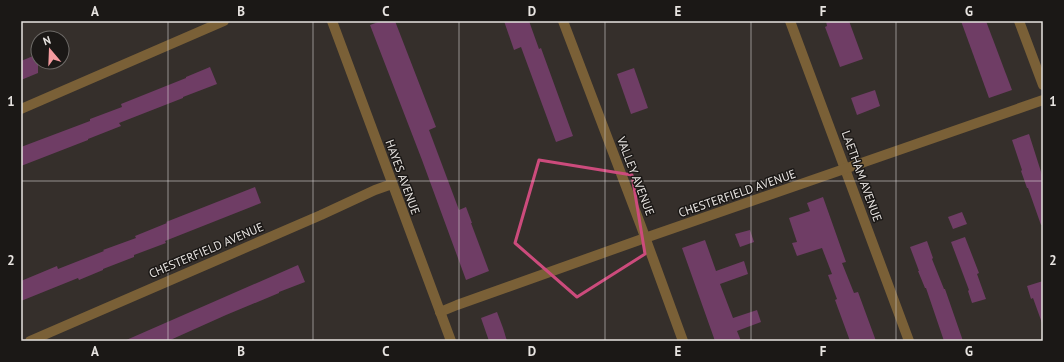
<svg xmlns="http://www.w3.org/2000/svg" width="1064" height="362" viewBox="0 0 1064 362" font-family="'PT Sans',sans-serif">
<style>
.building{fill:#6f3d65}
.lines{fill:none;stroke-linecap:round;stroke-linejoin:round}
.minor{stroke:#7a6037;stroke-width:10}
.marked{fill:none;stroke:#cc4b7c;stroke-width:3;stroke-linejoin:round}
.grid{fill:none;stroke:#e8e4e1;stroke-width:1;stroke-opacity:0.55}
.labels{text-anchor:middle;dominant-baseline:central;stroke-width:3;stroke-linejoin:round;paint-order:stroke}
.street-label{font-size:12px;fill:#e8e4e1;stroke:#1b1816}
.neatline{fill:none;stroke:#e8e4e1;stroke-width:1.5}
.grid-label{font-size:13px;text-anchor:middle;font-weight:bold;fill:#e8e4e1}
</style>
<rect width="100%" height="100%" fill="#352f2b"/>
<g class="building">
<polygon points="381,21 395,21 436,127 429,130 459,210 466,207 472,223 471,223 489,271 466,280 422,160 370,25"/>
<polygon points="504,21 529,21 539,49 541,48 573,136 556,142 521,47 514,50"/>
<polygon points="826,21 849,21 863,59 840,67 825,27 827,26"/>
<polygon points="961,21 986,21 1012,90 989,98"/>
<polygon points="38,54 38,73 21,80 21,61"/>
<polygon points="210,67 217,84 183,97 183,98 119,123 121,126 88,139 88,140 21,166 21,147 90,121 90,119 122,107 121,104 186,78 186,77"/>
<polygon points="634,68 648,108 631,114 617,74"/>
<polygon points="875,90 880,106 857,115 851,98"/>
<polygon points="1029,134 1043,178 1043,225 1041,225 1028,188 1027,188 1021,171 1022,170 1012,140"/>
<polygon points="255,187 261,203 165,241 166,243 134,255 134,257 103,269 103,270 79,280 78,278 21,301 21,281 57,266 58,269 104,251 103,250 136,238 135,236 167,223 166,222"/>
<polygon points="823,197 846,262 842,263 854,293 858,292 876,341 850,341 835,300 837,299 828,275 832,274 822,248 797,256 792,243 797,242 789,218 810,211 807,203"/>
<polygon points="962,212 967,224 953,229 948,217"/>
<polygon points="750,230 754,242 740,247 735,234"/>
<polygon points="965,237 979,273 977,274 986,299 972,303 968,291 969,290 951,242"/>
<polygon points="705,240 716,271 744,261 748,274 720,284 733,318 757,310 761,322 737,331 741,341 715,341 682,248"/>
<polygon points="927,241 933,258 932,259 944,289 945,289 963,341 944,341 926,288 925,288 918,271 919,271 910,247"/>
<polygon points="298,265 305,282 279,292 279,293 226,315 168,341 124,341"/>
<polygon points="1043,281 1043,323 1042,323 1033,298 1031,299 1027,286"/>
<polygon points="497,312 503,328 507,341 489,341 481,318"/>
</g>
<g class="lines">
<g class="minor">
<polyline points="332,21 451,341"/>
<polyline points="563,21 641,226 683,341"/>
<polyline points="790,21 909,341"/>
<polyline points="1019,21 1043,85"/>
<polyline points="21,109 224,21"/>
<polyline points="440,312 457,305 645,238 1043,100"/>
<polyline points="30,341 321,215 375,190 392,184"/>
</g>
</g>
<path class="marked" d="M 539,160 L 632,175 L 645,254 L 577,297 L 515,243 Z"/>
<path class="grid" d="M 168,21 L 168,341M 313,21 L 313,341M 459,21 L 459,341M 605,21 L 605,341M 751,21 L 751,341M 896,21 L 896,341M 21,181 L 1043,181"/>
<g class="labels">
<g class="street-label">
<text transform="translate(636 176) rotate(69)">VALLEY AVENUE</text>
<text transform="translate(862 176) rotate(70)">LAETHAM AVENUE</text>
<text transform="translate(403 177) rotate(70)">HAYES AVENUE</text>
<text transform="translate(737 193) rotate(-19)">CHESTERFIELD AVENUE</text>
<text transform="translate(206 250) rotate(-23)">CHESTERFIELD AVENUE</text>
</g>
</g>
<rect width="1064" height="362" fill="none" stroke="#1b1816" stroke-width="44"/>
<g transform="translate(50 50) rotate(341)"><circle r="19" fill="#1b1816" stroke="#6d6a67"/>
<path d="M0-3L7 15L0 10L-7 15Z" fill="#f49b9f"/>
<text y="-6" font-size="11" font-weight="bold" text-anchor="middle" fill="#e8e4e1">N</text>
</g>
<rect x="22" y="22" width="1020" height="318" class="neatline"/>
<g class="grid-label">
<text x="95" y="16">A</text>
<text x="241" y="16">B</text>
<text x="386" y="16">C</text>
<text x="532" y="16">D</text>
<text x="678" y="16">E</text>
<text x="823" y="16">F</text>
<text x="969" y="16">G</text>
<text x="11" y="106">1</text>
<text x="1053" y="106">1</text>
<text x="11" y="265">2</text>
<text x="1053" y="265">2</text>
<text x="95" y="356">A</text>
<text x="241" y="356">B</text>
<text x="386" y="356">C</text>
<text x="532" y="356">D</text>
<text x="678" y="356">E</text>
<text x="823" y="356">F</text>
<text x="969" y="356">G</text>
</g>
</svg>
